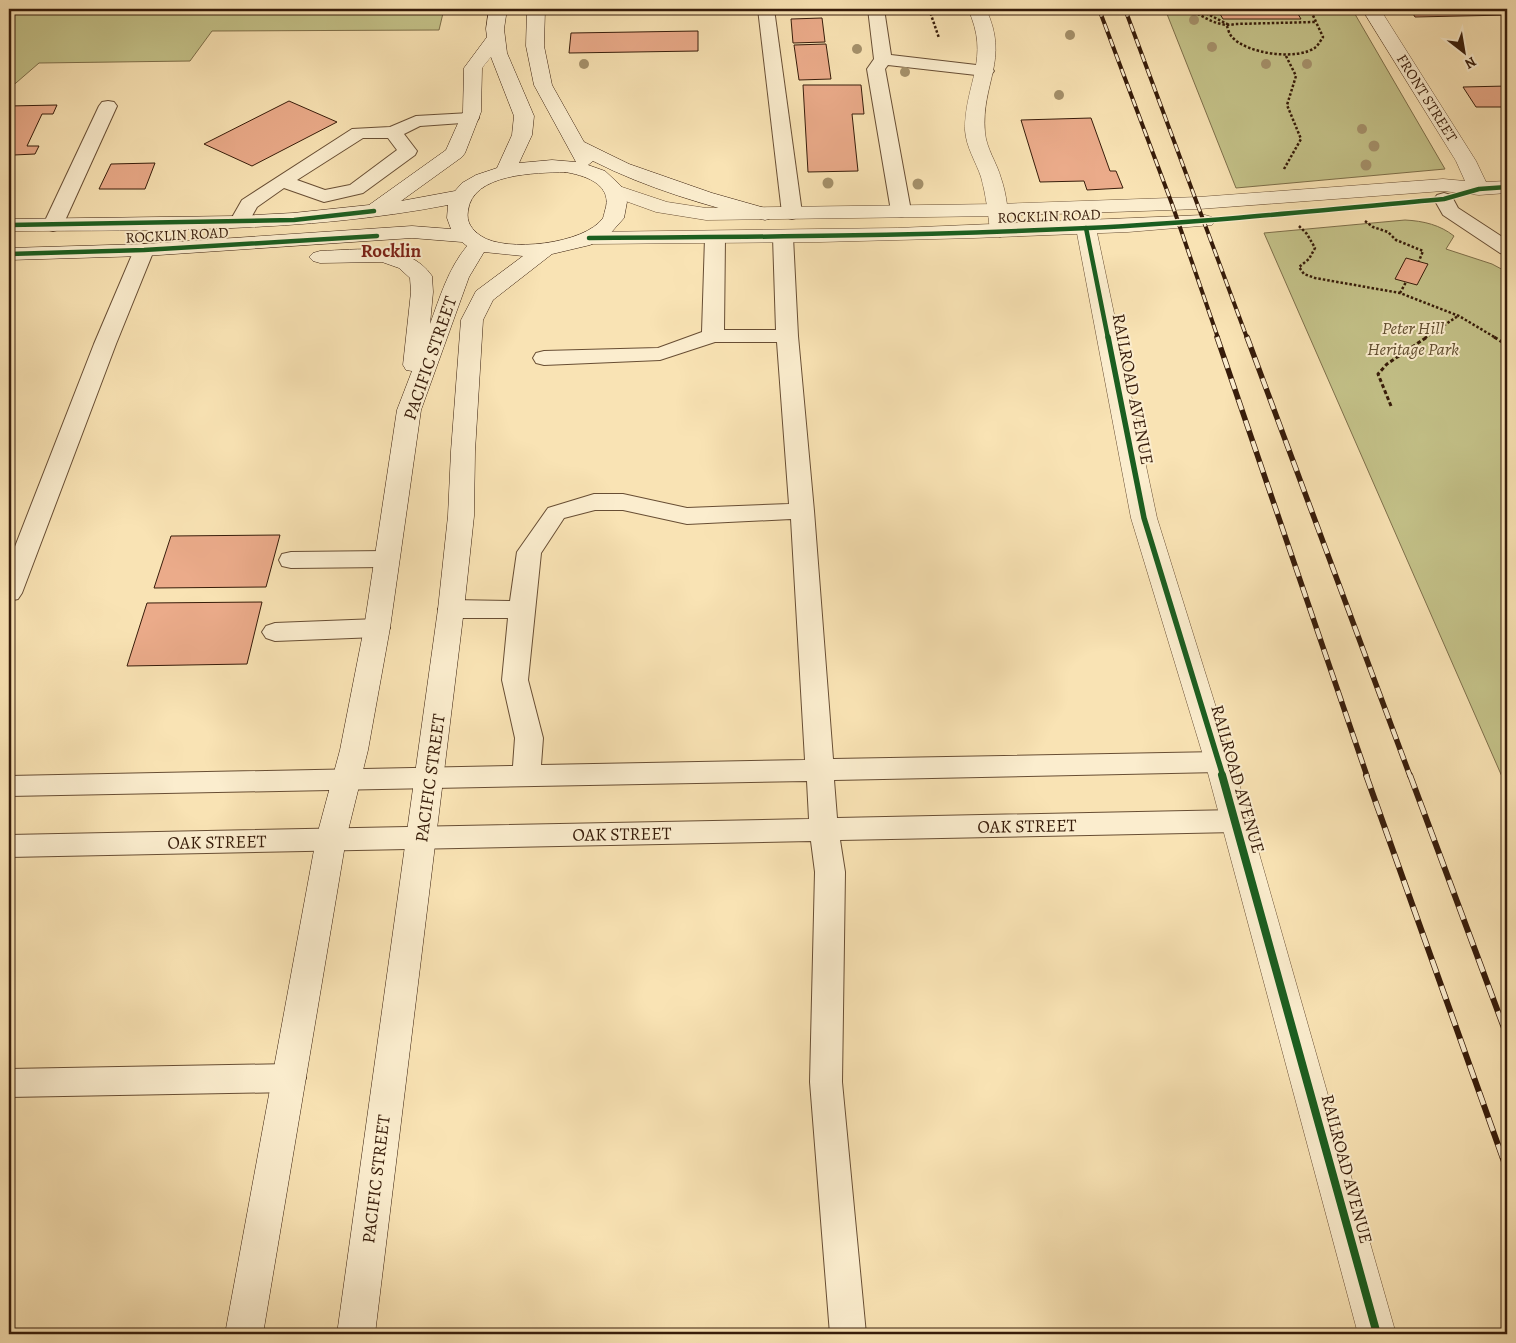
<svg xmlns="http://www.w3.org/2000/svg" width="1516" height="1343" viewBox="0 0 1516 1343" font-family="Alegreya,serif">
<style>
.green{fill:#c4c289;stroke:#7e6f4a}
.building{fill:#ebab8a;stroke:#371c0a}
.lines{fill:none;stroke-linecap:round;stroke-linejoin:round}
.service-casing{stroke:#684e34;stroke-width:2}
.minor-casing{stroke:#684e34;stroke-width:1}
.tertiary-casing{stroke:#684e34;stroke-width:1}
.secondary-casing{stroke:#371c0a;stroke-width:1}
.path-far1{stroke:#371c0a;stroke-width:2.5;stroke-dasharray:2.5 2;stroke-linecap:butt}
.path{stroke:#371c0a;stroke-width:3;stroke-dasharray:4 2.5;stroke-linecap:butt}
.service{fill:#fbedce;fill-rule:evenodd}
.minor{fill:#fbedce;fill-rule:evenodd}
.tertiary{fill:#fbedce;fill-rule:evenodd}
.secondary{fill:#fbedce;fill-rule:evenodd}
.rail-far2-casing{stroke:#371c0a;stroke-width:4}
.rail-far1-casing{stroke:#371c0a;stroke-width:5.5}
.rail-casing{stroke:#371c0a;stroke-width:6}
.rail-far2{stroke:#fbedce;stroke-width:2.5;stroke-dasharray:8;stroke-linecap:butt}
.rail-far1{stroke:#fbedce;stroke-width:4;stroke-dasharray:11;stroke-linecap:butt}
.rail{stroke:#fbedce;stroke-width:4.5;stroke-dasharray:14;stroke-linecap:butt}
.cycleway-far2-casing{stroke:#fbedce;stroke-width:7}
.cycleway-far1-casing{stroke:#fbedce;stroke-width:9}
.cycleway-casing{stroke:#fbedce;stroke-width:11}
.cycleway-far2{stroke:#1b5e20;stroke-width:4.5}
.cycleway-far1{stroke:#1b5e20;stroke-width:5.5}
.cycleway{stroke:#1b5e20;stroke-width:8}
.tree{fill:#a5916b}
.labels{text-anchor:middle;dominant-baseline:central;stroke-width:4;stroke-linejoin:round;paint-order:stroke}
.far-street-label{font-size:15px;fill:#371c0a;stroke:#fbedce}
.park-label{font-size:18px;font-style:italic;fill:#614e30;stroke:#fbedce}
.street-label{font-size:18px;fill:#371c0a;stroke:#fbedce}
.far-district-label{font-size:19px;font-weight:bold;fill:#7a1f14;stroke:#fbedce}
</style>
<rect width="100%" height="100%" fill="#f9e3b4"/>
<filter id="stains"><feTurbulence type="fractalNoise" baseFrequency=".004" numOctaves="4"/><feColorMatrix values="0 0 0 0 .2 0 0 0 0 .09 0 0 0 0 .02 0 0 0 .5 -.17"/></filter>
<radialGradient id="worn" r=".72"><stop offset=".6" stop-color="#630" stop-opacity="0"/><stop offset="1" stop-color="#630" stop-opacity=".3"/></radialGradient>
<g class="green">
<polygon points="9,9 444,9 439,30 212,31 190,61 39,63 9,89"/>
<polygon points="1165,9 1352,9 1445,169 1236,188"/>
<path d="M 1405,220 C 1424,221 1440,225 1454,236 L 1446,249 L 1492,264 L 1507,272 L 1507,788 L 1264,233 Z"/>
</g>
<g class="building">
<polygon points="1217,9 1295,9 1301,19 1223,19"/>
<polygon points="1410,9 1507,9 1507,15 1415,17"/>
<polygon points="822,18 825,42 793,43 791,19"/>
<polygon points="698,31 698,51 569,53 571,33"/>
<polygon points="826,44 831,79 799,80 794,45"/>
<polygon points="803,85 861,85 864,114 852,114 858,171 808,172"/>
<polygon points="1507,86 1507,107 1476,107 1463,87"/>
<polygon points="289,101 337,122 252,166 204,144"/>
<polygon points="57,105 53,114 42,114 27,146 39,146 35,154 14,155 14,152 9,152 9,106"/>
<polygon points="1091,118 1110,171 1116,171 1123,188 1087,190 1084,181 1040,182 1021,120"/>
<polygon points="155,163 145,189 99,189 111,164"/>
<polygon points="1406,258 1428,264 1417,285 1395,279"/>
<polygon points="280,535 266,587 154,588 171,536"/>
<polygon points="262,602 247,664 127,666 147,603"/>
</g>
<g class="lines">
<defs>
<g id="service">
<polygon points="758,9 774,9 802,213 799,217 792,219 785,217 782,213"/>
<polygon points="868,9 884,9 891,55 985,66 991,67 994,71 991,75 985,76 888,65 885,69 911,211 908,215 901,217 894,215 891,211 867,69 874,59"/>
<polygon points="108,101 114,102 117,106 63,225 60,229 53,231 46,229 43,225 99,106 102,102"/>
<path d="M 470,113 L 476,114 L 479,118 L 476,122 L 420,126 L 404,134 L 417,151 L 415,155 L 363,193 L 324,202 L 284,188 L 257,207 L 247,225 L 240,227 L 233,225 L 230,221 L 242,200 L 352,129 L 390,127 L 416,116 ZM 363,138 L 388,138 L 397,150 L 350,185 L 325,190 L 297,180 Z"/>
<polygon points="1444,193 1451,195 1458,208 1507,240 1507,255 1500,253 1443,215 1434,199 1437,195"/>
<path d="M 783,231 L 790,233 L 793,237 L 798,336 L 814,511 L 833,759 L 1219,752 L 1229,755 L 1233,762 L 1229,769 L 1219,772 L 834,780 L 837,818 L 1236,810 L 1246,813 L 1250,821 L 1246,829 L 1236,832 L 840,840 L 845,872 L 842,1082 L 866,1334 L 830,1334 L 810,1082 L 815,872 L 811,841 L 9,857 L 9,835 L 809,819 L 807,781 L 9,796 L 9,776 L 513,766 L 515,738 L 502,680 L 508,618 L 451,618 L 442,615 L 438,609 L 442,603 L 451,600 L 510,601 L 517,552 L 548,508 L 594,494 L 623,494 L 687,508 L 789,504 L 777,342 L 715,342 L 660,360 L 544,365 L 536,363 L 533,358 L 536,353 L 544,351 L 658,348 L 702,332 L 705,238 L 708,234 L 715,232 L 722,234 L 725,238 L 724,330 L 776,330 L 773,237 L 776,233 ZM 595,510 L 623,510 L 687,524 L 791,519 L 805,760 L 541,765 L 543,738 L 528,680 L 541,553 L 564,518 Z"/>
<polygon points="144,244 151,246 154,250 116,344 22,593 18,599 9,601 9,562 94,344 134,250 137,246"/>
<polygon points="386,551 395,553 398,559 395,565 386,567 291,568 282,566 279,560 282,554 291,552"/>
<polygon points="377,619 386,622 390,628 386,634 377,637 275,641 266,638 262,632 266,626 275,623"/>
<polygon points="290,1064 301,1068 306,1078 301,1088 290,1092 9,1097 9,1069"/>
</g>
<g id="minor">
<path d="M 968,9 L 986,9 C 1010,60 981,83 985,132 C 986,148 997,163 1001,178 C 1007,195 1008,213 1010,231 L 1007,235 L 1000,237 L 993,235 L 990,231 C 988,213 986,195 981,177 C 976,162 966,147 965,130 C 965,82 991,59 968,9 Z"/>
<polygon points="1086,222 1093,224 1096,228 1157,518 1233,762 1396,1334 1358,1334 1205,762 1131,518 1076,228 1079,224"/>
</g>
<g id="tertiary">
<polygon points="1362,9 1380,9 1476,161 1486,182 1507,181 1507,193 1479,195 1443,191 1199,209 998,216 706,220 656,212 606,194 603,190 606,186 613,184 667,202 706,208 998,204 1199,197 1443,179 1465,181 1456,161"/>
<polygon points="1205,215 1212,217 1215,221 1212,225 1128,232 974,238 820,242 589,244 582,242 579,238 582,234 589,232 897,228"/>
</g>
<path id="secondary" d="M 489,9 L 507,9 L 504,29 L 507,53 L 534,116 L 532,135 L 519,163 L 552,160 L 576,162 L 534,85 L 526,46 L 527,9 L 545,9 L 544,46 L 552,85 L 584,142 L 629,164 L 712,193 L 772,210 L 775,214 L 772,218 L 765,220 C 707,206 646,188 593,161 L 588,165 L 605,171 L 621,186 L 627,202 L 624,218 L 608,236 L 590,245 L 552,254 L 493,300 L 483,320 L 475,451 L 474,516 L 464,609 L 375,1334 L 337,1334 L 438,609 L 448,516 L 451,451 L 461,320 L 476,291 L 523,256 L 484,252 L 469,277 L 421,410 L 390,628 L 368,750 L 346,839 L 263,1334 L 225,1334 L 316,839 L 340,750 L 364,628 L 397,410 L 412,371 L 406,370 L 403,365 L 411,292 L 410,278 L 399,268 L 382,262 L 320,263 L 313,261 L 309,257 L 313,253 L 320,251 C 357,250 408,241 432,276 L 433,292 L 430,324 C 440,297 448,269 467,246 L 462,242 L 412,238 L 144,256 L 9,260 L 9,248 L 144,244 L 412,226 L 451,229 L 447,218 L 448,205 C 303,233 156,230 9,231 L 9,219 L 236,216 L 293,213 L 369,205 L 446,150 L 463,112 L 464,68 L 487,37 L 486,29 ZM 491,57 L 514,116 L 512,135 L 497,168 L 476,175 L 462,183 L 455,191 L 401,201 L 462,157 L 465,153 L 481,112 L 482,68 ZM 565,172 C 583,175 611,183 606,207 C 605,210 604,215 603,218 C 585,244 506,253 481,236 C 472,230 466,222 468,211 C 472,173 536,173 565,172 Z"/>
</defs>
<use href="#service" class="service-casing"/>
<use href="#minor" class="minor-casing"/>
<use href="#tertiary" class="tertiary-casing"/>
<use href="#secondary" class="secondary-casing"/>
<g class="path-far1">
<polyline points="929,9 939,38"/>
<path d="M 1190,9 C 1203,17 1220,28 1235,24 L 1315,22"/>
<polyline points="1198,9 1229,25"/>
<polyline points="1295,10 1339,9"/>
<path d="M 1227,26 C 1228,29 1229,34 1232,37 C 1247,54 1298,61 1316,47 C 1319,44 1321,40 1323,37 L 1310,9"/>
<polyline points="1284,169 1301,139 1287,105 1296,76 1285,54"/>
<polyline points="1365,221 1373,227 1388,232 1396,240 1423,251 1419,261"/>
<polyline points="1299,226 1307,234 1315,248 1309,259 1299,267 1304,274 1315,278 1400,293 1459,316 1496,338"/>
<polyline points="1400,293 1406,282"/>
<polyline points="1425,338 1458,316"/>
</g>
<g class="path">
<polyline points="1494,337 1507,345"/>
<polyline points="1391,406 1378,374 1387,364 1427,337"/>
</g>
<use href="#service" class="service"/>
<use href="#minor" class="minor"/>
<use href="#tertiary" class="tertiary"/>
<use href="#secondary" class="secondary"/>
<defs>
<g id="rail-far2">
<polyline points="1099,9 1172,204 1218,338"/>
<polyline points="1125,9 1247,338"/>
</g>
<g id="rail-far1">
<polyline points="1217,337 1367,776"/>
<polyline points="1247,337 1410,776"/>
</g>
<g id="rail">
<polyline points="1366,775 1507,1170"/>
<polyline points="1410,775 1507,1036"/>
</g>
</defs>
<use href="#rail-far2" class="rail-far2-casing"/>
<use href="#rail-far1" class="rail-far1-casing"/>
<use href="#rail" class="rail-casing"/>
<use href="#rail-far2" class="rail-far2"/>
<use href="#rail-far1" class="rail-far1"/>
<use href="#rail" class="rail"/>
<defs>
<g id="cycleway-far2">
<polyline points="9,225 294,220 374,211"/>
<polyline points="1086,228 1108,338"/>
<path d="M 589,238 C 755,237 922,236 1088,228 C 1207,222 1325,210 1444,199 L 1479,189 L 1507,187"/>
<polyline points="9,254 144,250 377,236"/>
</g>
<polyline id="cycleway-far1" points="1108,337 1144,518 1223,776"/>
<polyline id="cycleway" points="1222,775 1377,1334"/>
</defs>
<use href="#cycleway-far2" class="cycleway-far2-casing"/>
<use href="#cycleway-far1" class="cycleway-far1-casing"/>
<use href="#cycleway" class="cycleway-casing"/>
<use href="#cycleway-far2" class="cycleway-far2"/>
<use href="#cycleway-far1" class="cycleway-far1"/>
<use href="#cycleway" class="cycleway"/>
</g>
<g class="tree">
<circle cx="1194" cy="20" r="5"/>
<circle cx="1070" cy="35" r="5"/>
<circle cx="1212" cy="47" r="5"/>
<circle cx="857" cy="49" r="5"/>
<circle cx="584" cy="64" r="5"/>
<circle cx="1266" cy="64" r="5"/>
<circle cx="1307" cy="64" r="5"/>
<circle cx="905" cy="72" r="5"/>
<circle cx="1059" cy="95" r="5"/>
<circle cx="1362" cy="129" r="5"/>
<circle cx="1374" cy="146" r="5.5"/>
<circle cx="1366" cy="165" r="5.5"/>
<circle cx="828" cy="183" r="5.5"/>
<circle cx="918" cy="184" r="5.5"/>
</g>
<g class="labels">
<g class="far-street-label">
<text transform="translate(1427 98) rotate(58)">FRONT STREET</text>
<text transform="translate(1049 216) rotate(-2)">ROCKLIN ROAD</text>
<text transform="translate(177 235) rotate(-3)">ROCKLIN ROAD</text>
</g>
<g class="park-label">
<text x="1413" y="328">Peter Hill<tspan x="1413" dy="21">Heritage Park</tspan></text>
</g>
<g class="street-label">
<text transform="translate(430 358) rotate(-71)">PACIFIC STREET</text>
<text transform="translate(1133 389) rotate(79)">RAILROAD AVENUE</text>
<text transform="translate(430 778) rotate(-82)">PACIFIC STREET</text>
<text transform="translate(1238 779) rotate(74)">RAILROAD AVENUE</text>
<text transform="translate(1027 826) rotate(-1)">OAK STREET</text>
<text transform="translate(622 834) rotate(-1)">OAK STREET</text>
<text transform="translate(217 842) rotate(-1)">OAK STREET</text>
<text transform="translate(1347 1169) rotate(75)">RAILROAD AVENUE</text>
<text transform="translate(376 1179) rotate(-83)">PACIFIC STREET</text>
</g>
<g class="far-district-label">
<text x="391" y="251">Rocklin</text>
</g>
</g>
<rect width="1516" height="1343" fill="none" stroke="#f9e3b4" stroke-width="30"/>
<rect x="10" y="10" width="1496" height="1323" fill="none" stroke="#371c0a" stroke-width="2.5"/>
<rect x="15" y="15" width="1486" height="1313" fill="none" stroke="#371c0a"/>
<g transform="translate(1464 52) rotate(149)" stroke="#fbedce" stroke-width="4" paint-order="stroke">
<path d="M0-4L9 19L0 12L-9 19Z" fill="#371c0a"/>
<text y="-8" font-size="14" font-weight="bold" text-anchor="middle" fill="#371c0a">N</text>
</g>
<rect width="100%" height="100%" filter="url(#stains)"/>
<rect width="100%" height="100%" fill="url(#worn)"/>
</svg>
